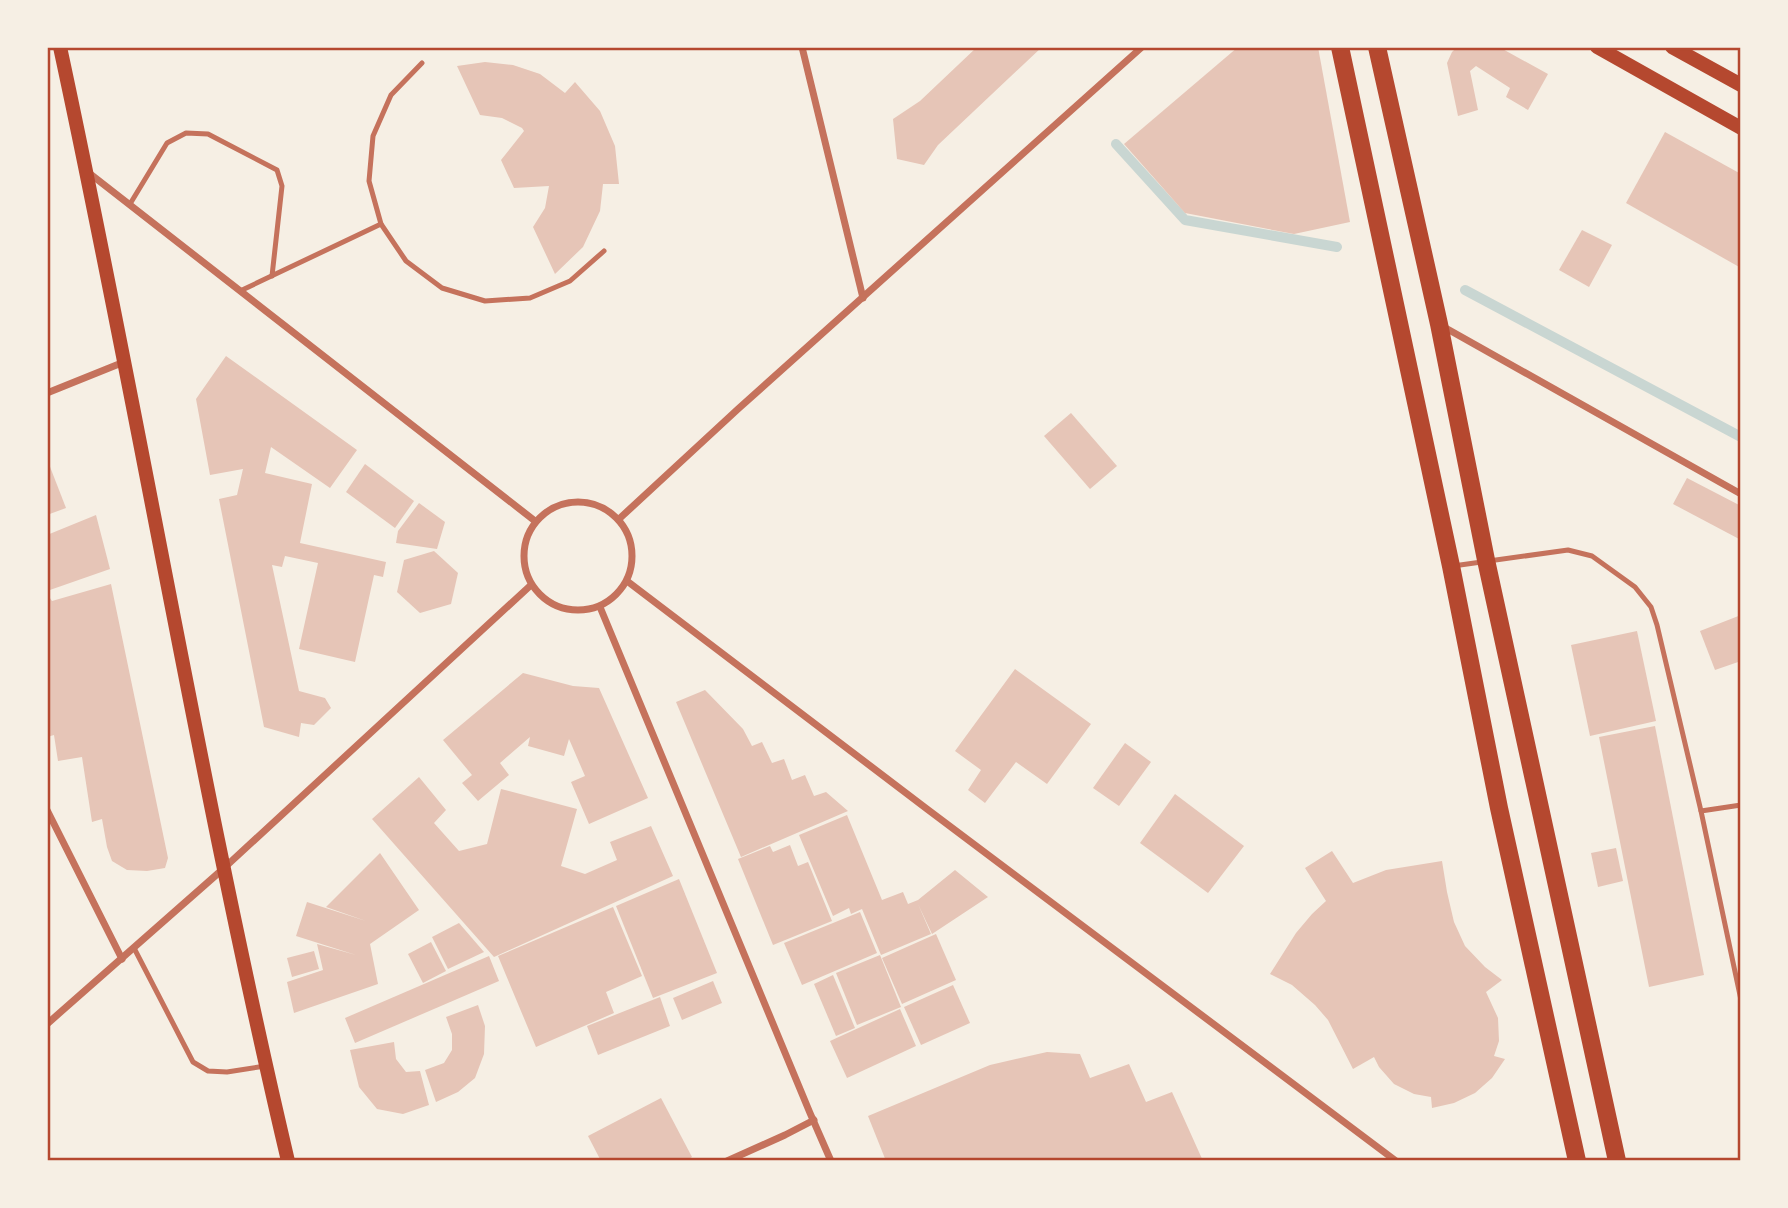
<svg xmlns="http://www.w3.org/2000/svg" width="1788" height="1208" viewBox="0 0 1788 1208" font-family="'Source Sans 3',sans-serif">
<style>
.lines{fill:none;stroke-linecap:round;stroke-linejoin:round}
.stream{stroke:#c9d6d2;stroke-width:10}
.building{fill:#e6c5b7}
.service{stroke:#c5725c;stroke-width:5}
.minor{stroke:#c5725c;stroke-width:7}
.secondary{stroke:#b5482f;stroke-width:14}
.primary{stroke:#b5482f;stroke-width:18}
.neatline{fill:none;stroke:#b5482f;stroke-width:2.5}
</style>
<rect width="100%" height="100%" fill="#f6efe4"/>
<g class="lines">
<g class="stream">
<polyline points="1116,144 1185,220 1337,247"/>
<polyline points="1465,290 1741,437"/>
</g>
</g>
<g class="building">
<polygon points="977,47 1042,47 938,145 924,165 897,159 893,119 920,101"/>
<polygon points="1238,47 1318,47 1350,222 1294,234 1185,213 1124,144"/>
<polygon points="1457,47 1499,47 1548,74 1528,110 1506,97 1510,88 1476,66 1470,71 1478,110 1458,116 1447,63 1452,52"/>
<polygon points="485,62 513,65 540,74 565,93 575,82 600,111 615,146 619,184 603,184 600,211 583,247 555,274 533,227 545,208 549,186 514,188 501,160 524,131 522,128 502,118 480,115 457,66"/>
<polygon points="1665,132 1741,174 1741,268 1626,203"/>
<polygon points="1582,230 1612,245 1589,287 1559,270"/>
<polygon points="226,356 357,450 330,488 271,447 265,473 312,484 300,543 386,562 383,577 374,575 355,662 299,649 318,563 285,556 282,567 272,565 299,691 325,698 331,708 314,725 301,723 299,737 264,727 219,499 237,495 243,469 210,475 196,399"/>
<polygon points="1071,413 1117,466 1090,489 1044,436"/>
<polygon points="47,459 66,508 47,515"/>
<polygon points="365,464 414,501 395,528 346,492"/>
<polygon points="1687,478 1741,506 1741,540 1673,504"/>
<polygon points="419,503 445,522 437,549 396,543 398,531"/>
<polygon points="96,515 110,569 47,591 47,544 49,544 47,535"/>
<polygon points="434,551 458,573 451,604 420,613 397,592 404,560"/>
<polygon points="111,584 168,858 165,868 147,871 127,870 112,861 107,847 102,819 92,822 82,757 58,761 54,735 47,737 47,594 52,601"/>
<polygon points="1741,615 1741,661 1715,670 1700,631"/>
<polygon points="1637,631 1656,721 1590,736 1571,645"/>
<polygon points="1015,669 1091,724 1047,784 1016,762 985,803 968,790 981,770 955,751"/>
<polygon points="523,673 573,686 599,688 648,798 589,824 571,782 585,776 569,739 564,756 528,746 530,737 500,763 509,775 478,801 462,783 472,775 443,740"/>
<polygon points="705,690 743,729 752,746 762,742 772,763 784,759 792,780 805,775 814,796 826,792 848,811 741,857 676,702"/>
<polygon points="1655,726 1704,975 1649,987 1599,737"/>
<polygon points="1125,743 1151,762 1119,806 1093,788"/>
<polygon points="419,777 446,810 434,823 459,851 487,844 501,789 577,809 561,866 585,874 617,860 610,842 651,826 673,876 494,957 372,819"/>
<polygon points="1175,794 1244,846 1208,893 1140,843"/>
<polygon points="847,815 882,900 903,892 908,904 918,900 955,870 988,897 932,934 918,904 931,934 881,955 862,909 851,914 849,908 833,916 799,835"/>
<polygon points="790,845 798,866 808,862 832,921 773,945 738,859 770,846 773,852"/>
<polygon points="1616,848 1623,881 1598,887 1591,853"/>
<polygon points="1332,851 1353,883 1386,870 1442,861 1447,892 1454,922 1465,946 1485,967 1502,980 1486,992 1498,1018 1499,1041 1494,1056 1505,1059 1492,1078 1475,1093 1454,1103 1432,1108 1431,1097 1414,1094 1394,1084 1379,1067 1374,1057 1353,1069 1328,1020 1315,1005 1292,985 1270,974 1296,933 1312,914 1326,901 1305,868"/>
<polygon points="380,853 419,910 370,944 378,984 294,1013 287,982 323,970 317,944 356,955 296,936 307,902 366,921 326,907"/>
<polygon points="679,879 717,973 653,998 616,906"/>
<polygon points="613,907 642,976 606,992 614,1013 536,1047 498,956"/>
<polygon points="860,912 877,953 802,985 784,943"/>
<polygon points="459,923 484,952 448,969 432,937"/>
<polygon points="936,934 956,980 902,1004 882,958"/>
<polygon points="431,942 446,971 423,983 408,954"/>
<polygon points="314,951 319,969 292,977 287,958"/>
<polygon points="880,955 901,1007 857,1025 836,973"/>
<polygon points="489,956 499,981 355,1043 345,1018"/>
<polygon points="833,975 855,1028 836,1036 814,984"/>
<polygon points="713,981 722,1003 682,1020 673,998"/>
<polygon points="953,985 970,1023 921,1045 904,1007"/>
<polygon points="660,997 670,1026 598,1055 587,1026"/>
<polygon points="478,1005 485,1026 484,1054 475,1078 458,1092 436,1102 425,1070 444,1063 452,1050 452,1034 446,1017"/>
<polygon points="900,1009 916,1046 847,1078 830,1041"/>
<polygon points="394,1042 396,1059 406,1072 420,1071 429,1105 403,1114 377,1109 359,1087 350,1050"/>
<polygon points="1047,1052 1080,1054 1090,1078 1129,1064 1146,1102 1172,1092 1203,1161 886,1161 868,1116 990,1065"/>
<polygon points="661,1098 692,1157 686,1161 601,1161 588,1136"/>
</g>
<g class="lines">
<g class="service">
<polyline points="422,63 391,95 373,136 369,181 381,224 406,261 442,288 485,301 530,298 570,281 604,251"/>
<polyline points="130,204 167,143 186,133 208,134 277,170 282,186 272,276"/>
<polyline points="240,291 381,224"/>
<polyline points="1453,566 1568,550 1592,556 1635,587 1651,607 1657,625 1701,811 1741,1000"/>
<polyline points="1701,811 1741,805"/>
<polyline points="134,948 193,1062 208,1071 227,1072 265,1066"/>
</g>
<g class="minor">
<polyline points="802,47 863,298"/>
<polyline points="89,173 535,521"/>
<polyline points="1442,326 1741,494"/>
<polyline points="47,393 124,362"/>
<circle cx="578" cy="556" r="54"/>
<polyline points="619,519 738,409 1142,47"/>
<polyline points="627,581 927,809 1396,1161"/>
<polyline points="600,607 810,1113 831,1161"/>
<polyline points="47,810 122,959"/>
<polyline points="47,1024 223,869 531,585"/>
<polyline points="727,1161 785,1135 814,1120"/>
</g>
<g class="secondary">
<path d="M 60,47 C 140,418 201,792 288,1161"/>
<polyline points="1597,47 1741,128"/>
<polyline points="1672,47 1741,85"/>
</g>
<g class="primary">
<polyline points="1340,47 1451,566 1499,808 1577,1161"/>
<polyline points="1377,47 1439,324 1486,560 1617,1161"/>
</g>
</g>
<rect width="1788" height="1208" fill="none" stroke="#f6efe4" stroke-width="98"/>
<rect x="49" y="49" width="1690" height="1110" class="neatline"/>
</svg>
